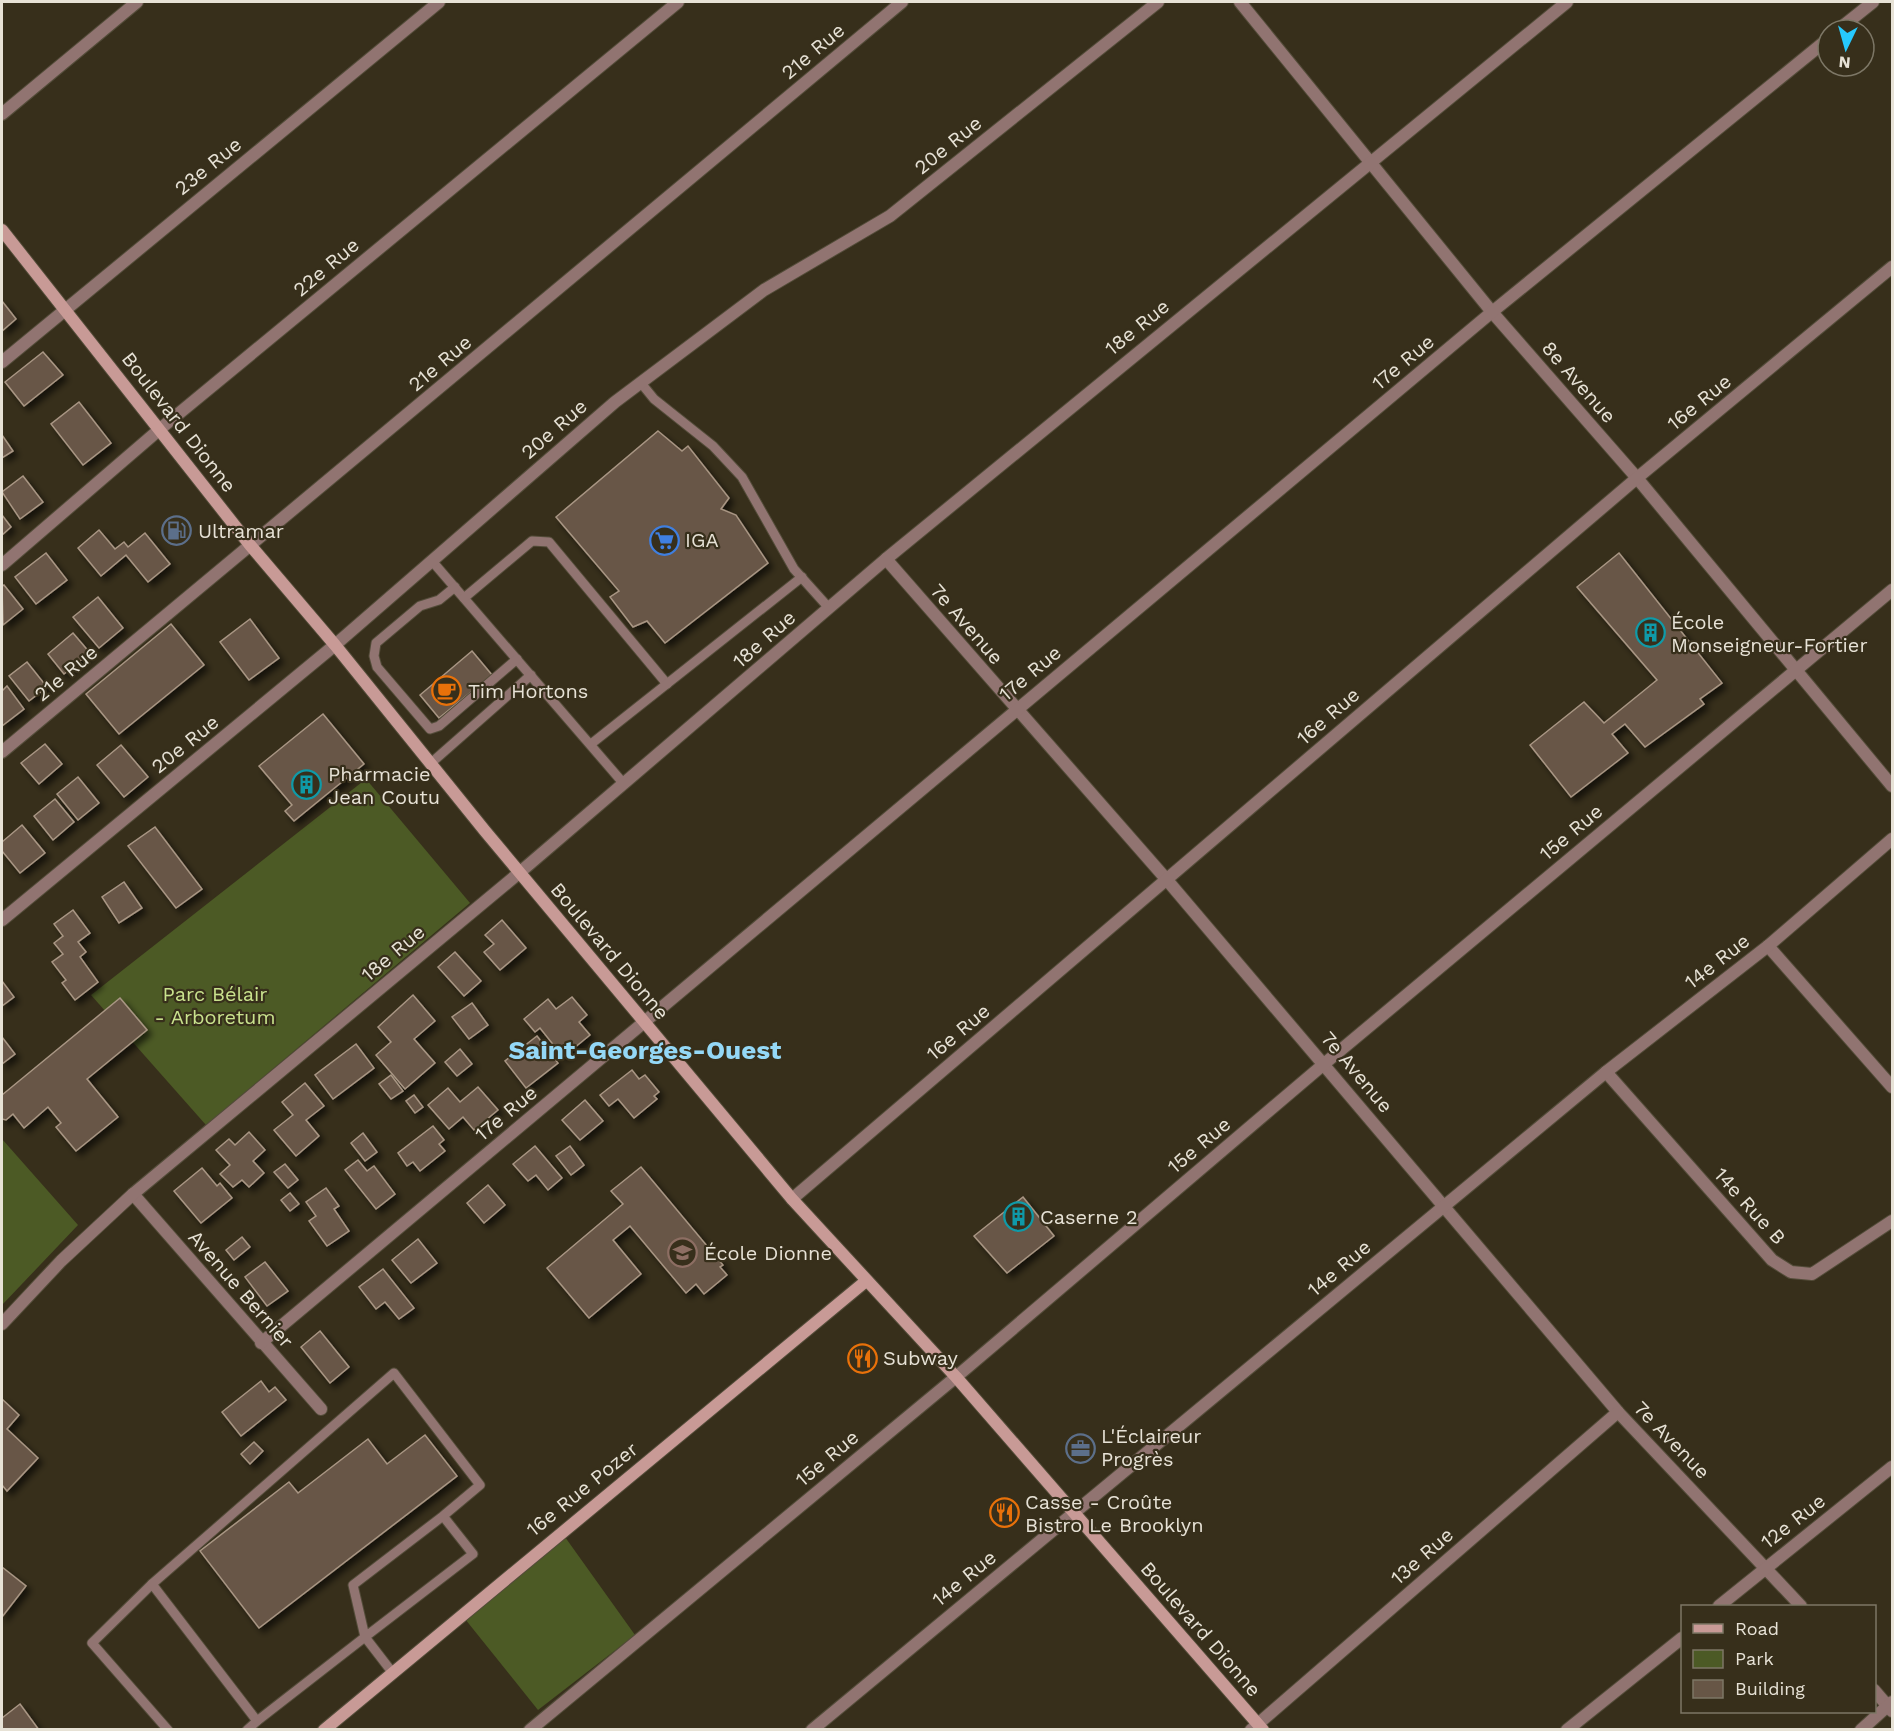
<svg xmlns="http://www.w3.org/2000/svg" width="1894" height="1731" viewBox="0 0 1894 1731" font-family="'Work Sans',sans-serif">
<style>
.green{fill:#4c5a25}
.building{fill:#675646;stroke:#a99684;stroke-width:1.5;filter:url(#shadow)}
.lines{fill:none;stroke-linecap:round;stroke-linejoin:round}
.service-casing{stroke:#534c39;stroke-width:11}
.minor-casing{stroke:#534c39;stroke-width:14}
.tertiary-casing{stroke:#534c39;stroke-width:14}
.secondary-casing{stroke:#534c39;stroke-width:14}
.service{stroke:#917471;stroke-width:9}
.minor{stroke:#917471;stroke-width:12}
.tertiary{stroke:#917471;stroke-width:12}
.secondary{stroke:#c89a96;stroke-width:12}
.labels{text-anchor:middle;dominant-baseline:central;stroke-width:4.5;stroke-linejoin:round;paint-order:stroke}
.street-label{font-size:20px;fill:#e7e2d6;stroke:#372f1b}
.poi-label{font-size:20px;fill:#e7e2d6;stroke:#372f1b;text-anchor:start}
.park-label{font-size:20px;fill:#c9e28d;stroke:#372f1b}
.district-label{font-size:26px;font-weight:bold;fill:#94d8f6;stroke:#372f1b}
</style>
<defs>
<filter id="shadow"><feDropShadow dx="4.5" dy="4.5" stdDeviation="3" flood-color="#0009"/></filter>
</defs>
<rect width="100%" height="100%" fill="#372f1b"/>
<g class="green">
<polygon points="366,779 470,903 206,1125 91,995"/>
<polygon points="2,1139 78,1225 2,1305"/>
<polygon points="560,1530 635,1635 538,1710 461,1614"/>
</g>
<g class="building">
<polygon points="2,301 16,319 2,331"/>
<polygon points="43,352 63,375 24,406 5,382"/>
<polygon points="79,402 111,443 83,465 51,424"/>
<polygon points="658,431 682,451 688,446 729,498 721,509 736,515 768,563 665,643 647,621 633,627 610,597 619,591 556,517"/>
<polygon points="2,435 13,451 2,458"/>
<polygon points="23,476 43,502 20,519 2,492"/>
<polygon points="2,515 11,527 2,535"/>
<polygon points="99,530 115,549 124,542 128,547 145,533 170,564 148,582 126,555 101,576 78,548"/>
<polygon points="46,553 67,580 36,604 15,577"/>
<polygon points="1619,553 1722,683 1700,699 1704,704 1645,747 1625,724 1612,734 1628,753 1571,797 1530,745 1584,702 1604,723 1657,680 1577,587"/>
<polygon points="4,585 23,609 3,625 2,586"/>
<polygon points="98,597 123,628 99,648 73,617"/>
<polygon points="250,619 279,658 249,680 220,642"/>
<polygon points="171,624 204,665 119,734 86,694"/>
<polygon points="73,633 90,653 64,674 48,654"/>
<polygon points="472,651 492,675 439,718 420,695"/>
<polygon points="27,662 47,687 29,701 9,676"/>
<polygon points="7,686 24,709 2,726 2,691"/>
<polygon points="323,714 364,764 294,821 285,811 292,805 259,766"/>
<polygon points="45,744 62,764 39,784 21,763"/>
<polygon points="121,745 148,777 124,797 97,765"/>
<polygon points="78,777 99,803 78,820 57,794"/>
<polygon points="55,799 74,822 53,840 34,816"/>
<polygon points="22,825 45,853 20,873 2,851 2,842"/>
<polygon points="155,827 202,889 176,908 128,846"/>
<polygon points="124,882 142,908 119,923 102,897"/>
<polygon points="73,910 90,933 78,942 86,952 80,957 98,982 75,1000 62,983 66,980 52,962 63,954 54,943 63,936 54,924"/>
<polygon points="502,920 526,948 500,970 484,952 494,944 485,935"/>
<polygon points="455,952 481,981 464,996 438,967"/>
<polygon points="2,981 14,997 2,1006"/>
<polygon points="413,995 435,1021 414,1039 435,1063 405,1089 376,1055 391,1042 378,1027"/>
<polygon points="572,997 587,1015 579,1022 590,1035 563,1057 540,1028 535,1032 524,1019 548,999 556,1009"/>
<polygon points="120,998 147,1030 87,1079 118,1117 76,1151 56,1127 61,1123 48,1107 24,1128 13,1114 6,1120 2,1119 2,1095"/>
<polygon points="472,1003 488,1025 469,1039 452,1017"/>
<polygon points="537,1036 558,1063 526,1088 505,1061"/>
<polygon points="2,1037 15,1054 2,1064"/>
<polygon points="356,1044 374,1068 333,1099 315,1075"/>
<polygon points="460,1049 472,1064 457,1076 445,1062"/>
<polygon points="632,1070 639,1079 645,1075 659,1092 654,1096 657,1099 634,1118 618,1099 609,1106 600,1095"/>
<polygon points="391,1075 403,1091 391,1099 379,1084"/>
<polygon points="305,1083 324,1106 306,1120 319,1136 296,1156 274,1130 293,1115 282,1102"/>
<polygon points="478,1087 498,1110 474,1130 463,1117 449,1129 428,1105 448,1088 460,1102"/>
<polygon points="414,1095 423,1107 415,1113 406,1101"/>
<polygon points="585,1100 603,1121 580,1140 562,1120"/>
<polygon points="433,1126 444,1140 439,1144 445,1151 420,1171 413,1162 407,1166 398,1153"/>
<polygon points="249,1132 265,1150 253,1161 264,1173 249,1187 242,1180 233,1187 220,1174 230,1165 216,1150 229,1139 235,1145"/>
<polygon points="363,1133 377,1152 365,1161 351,1143"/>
<polygon points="535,1146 562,1178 548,1190 536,1175 528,1181 513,1164"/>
<polygon points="570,1146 584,1165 571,1175 556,1156"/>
<polygon points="358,1160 367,1171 374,1166 395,1194 376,1209 345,1170"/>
<polygon points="285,1164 298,1180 288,1188 274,1172"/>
<polygon points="641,1167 723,1265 720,1267 727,1275 704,1294 696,1284 686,1293 630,1226 613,1240 641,1274 589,1318 547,1268 623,1204 611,1191"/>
<polygon points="202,1168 217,1186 220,1183 232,1198 201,1223 174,1191"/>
<polygon points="488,1185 505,1205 484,1223 467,1203"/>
<polygon points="326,1188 339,1206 334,1209 349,1231 327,1246 309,1221 316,1216 306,1202"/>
<polygon points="290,1193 299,1204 290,1211 281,1200"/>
<polygon points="1023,1197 1054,1236 1007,1273 974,1236"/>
<polygon points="242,1237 250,1247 234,1260 226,1250"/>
<polygon points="418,1239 437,1263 411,1283 392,1260"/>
<polygon points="265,1262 288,1291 267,1306 245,1277"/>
<polygon points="383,1269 414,1308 399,1319 385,1302 376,1309 359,1287"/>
<polygon points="320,1331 349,1367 330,1383 301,1347"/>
<polygon points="261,1381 269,1392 275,1387 286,1400 241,1436 222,1412"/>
<polygon points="2,1399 19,1415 7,1429 38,1458 7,1491 2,1485"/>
<polygon points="425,1435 457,1476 259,1628 200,1551 289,1482 298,1493 368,1439 387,1464"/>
<polygon points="254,1442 263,1451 250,1464 241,1454"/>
<polygon points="2,1567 26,1586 2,1617"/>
<polygon points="20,1704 39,1730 2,1730 2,1718"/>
</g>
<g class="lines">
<defs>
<g id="service">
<polyline points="641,383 654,399 713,446 742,477 794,569 829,608"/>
<polyline points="432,561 624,784"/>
<polyline points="455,587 439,600 420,606 376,643 374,656 377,667 430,729 439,726 517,659"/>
<polyline points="464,598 532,541 549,542 667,684"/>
<polyline points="591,744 802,577"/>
<polyline points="430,764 531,675"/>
<polyline points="152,1584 92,1643 168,1730"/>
<polyline points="392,1672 365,1637 257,1721 152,1584 394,1373 480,1485 443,1516 473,1554 365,1637 353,1585 443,1516"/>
<polyline points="247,1730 257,1721"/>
</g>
<g id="minor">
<polyline points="1240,2 1492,312 1637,478 1892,786"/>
<polyline points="1838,30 1873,2"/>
<polyline points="2,114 137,2"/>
<polyline points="2,362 439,2"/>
<polyline points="886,559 1167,880 1618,1412 1801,1606"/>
<polyline points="2,565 160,429 678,2"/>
<polyline points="2,752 902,2"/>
<polyline points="2,920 335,645 615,402 764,290 890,216 1158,2"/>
<polyline points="1768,946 1892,1087"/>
<polyline points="1606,1072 1772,1260 1791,1272 1812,1274 1892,1221"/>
<polyline points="133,1194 321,1409"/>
<polyline points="792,1199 1637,478 1892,267"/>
<polyline points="261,1343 1492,312 1828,39"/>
<polyline points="1719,1606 1892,1467"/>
<polyline points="1874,1690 1892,1711"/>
<polyline points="530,1730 956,1377 1324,1064 1892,590"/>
<polyline points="812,1730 1606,1072 1768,946 1892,839"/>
<polyline points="1251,1730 1618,1412"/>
<polyline points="1567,1730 1682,1638"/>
<polyline points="1861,1730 1892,1702"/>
</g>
<polyline id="tertiary" points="2,1324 61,1261 133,1194 519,873 886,559 1567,2"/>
<g id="secondary">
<polyline points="2,230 250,545 335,645 485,831 792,1199 956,1377 1263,1730"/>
<polyline points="324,1730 866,1281"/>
</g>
</defs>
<use href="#service" class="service-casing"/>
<use href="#minor" class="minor-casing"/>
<use href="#tertiary" class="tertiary-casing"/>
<use href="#secondary" class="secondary-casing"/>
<use href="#service" class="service"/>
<use href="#minor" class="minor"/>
<use href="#tertiary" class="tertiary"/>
<use href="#secondary" class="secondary"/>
</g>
<defs>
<symbol id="fuel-ring" viewBox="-11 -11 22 22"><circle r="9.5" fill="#372f1b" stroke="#5c6f8a" stroke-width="1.5"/><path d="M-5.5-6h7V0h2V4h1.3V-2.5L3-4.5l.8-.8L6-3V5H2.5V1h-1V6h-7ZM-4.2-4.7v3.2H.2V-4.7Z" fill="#5c6f8a"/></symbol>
<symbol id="supermarket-ring" viewBox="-11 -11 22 22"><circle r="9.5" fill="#372f1b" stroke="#3f7fe0" stroke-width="1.5"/><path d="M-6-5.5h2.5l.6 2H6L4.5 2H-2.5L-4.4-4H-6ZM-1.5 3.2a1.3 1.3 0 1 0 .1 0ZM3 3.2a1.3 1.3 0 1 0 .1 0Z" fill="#3f7fe0"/></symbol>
<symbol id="building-ring" viewBox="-11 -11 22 22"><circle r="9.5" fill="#372f1b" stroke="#0f9aa8" stroke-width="1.5"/><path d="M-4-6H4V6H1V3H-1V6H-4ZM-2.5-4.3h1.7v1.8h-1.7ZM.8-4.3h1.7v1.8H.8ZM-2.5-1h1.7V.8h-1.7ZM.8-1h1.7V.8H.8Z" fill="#0f9aa8"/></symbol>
<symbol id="cafe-ring" viewBox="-11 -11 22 22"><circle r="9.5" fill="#372f1b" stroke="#e8710a" stroke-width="1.5"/><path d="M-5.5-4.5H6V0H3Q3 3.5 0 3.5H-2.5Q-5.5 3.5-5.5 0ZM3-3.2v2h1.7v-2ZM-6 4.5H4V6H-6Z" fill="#e8710a"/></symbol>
<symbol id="school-ring" viewBox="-11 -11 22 22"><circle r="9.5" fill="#372f1b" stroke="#8d6e63" stroke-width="1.5"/><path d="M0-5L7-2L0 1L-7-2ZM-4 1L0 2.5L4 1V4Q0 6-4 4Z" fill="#8d6e63"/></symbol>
<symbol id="restaurant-ring" viewBox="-11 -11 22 22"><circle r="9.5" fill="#372f1b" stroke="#e8710a" stroke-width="1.5"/><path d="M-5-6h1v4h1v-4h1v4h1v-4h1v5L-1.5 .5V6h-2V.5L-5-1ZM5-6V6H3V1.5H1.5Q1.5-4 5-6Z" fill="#e8710a"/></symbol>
<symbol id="office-ring" viewBox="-11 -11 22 22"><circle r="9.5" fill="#372f1b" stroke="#5c6f8a" stroke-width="1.5"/><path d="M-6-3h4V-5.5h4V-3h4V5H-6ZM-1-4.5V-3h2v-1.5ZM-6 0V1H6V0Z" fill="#5c6f8a"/></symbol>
</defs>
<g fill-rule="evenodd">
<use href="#fuel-ring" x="160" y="514" width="33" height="33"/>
<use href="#supermarket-ring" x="648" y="524" width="33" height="33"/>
<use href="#building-ring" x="1634" y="616" width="33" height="33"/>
<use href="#cafe-ring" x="430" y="674" width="33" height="33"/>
<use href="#building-ring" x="290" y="768" width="33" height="33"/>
<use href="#building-ring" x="1002" y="1200" width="33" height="33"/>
<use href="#school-ring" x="666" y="1236" width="33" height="33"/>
<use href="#restaurant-ring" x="846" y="1342" width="33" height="33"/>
<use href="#office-ring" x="1064" y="1432" width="33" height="33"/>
<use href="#restaurant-ring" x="988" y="1496" width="33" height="33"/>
</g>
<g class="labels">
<g class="street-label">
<text transform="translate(813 51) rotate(-40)">21e Rue</text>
<text transform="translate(948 145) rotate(-39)">20e Rue</text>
<text transform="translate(208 166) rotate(-39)">23e Rue</text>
<text transform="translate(326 267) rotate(-40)">22e Rue</text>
<text transform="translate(1137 327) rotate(-39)">18e Rue</text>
<text transform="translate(1403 362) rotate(-40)">17e Rue</text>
<text transform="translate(440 363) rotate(-40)">21e Rue</text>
<text transform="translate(1579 382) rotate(49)">8e Avenue</text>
<text transform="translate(1699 402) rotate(-39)">16e Rue</text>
<text transform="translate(179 422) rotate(52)">Boulevard Dionne</text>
<text transform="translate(554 429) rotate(-41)">20e Rue</text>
<text transform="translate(967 624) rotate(49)">7e Avenue</text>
<text transform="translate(764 639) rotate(-41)">18e Rue</text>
<text transform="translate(66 673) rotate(-40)">21e Rue</text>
<text transform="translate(1030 673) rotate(-40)">17e Rue</text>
<text transform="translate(1328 716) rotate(-41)">16e Rue</text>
<text transform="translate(185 744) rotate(-39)">20e Rue</text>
<text transform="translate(1571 832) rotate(-40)">15e Rue</text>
<text transform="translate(610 951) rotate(50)">Boulevard Dionne</text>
<text transform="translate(393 953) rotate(-40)">18e Rue</text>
<text transform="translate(1717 961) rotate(-38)">14e Rue</text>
<text transform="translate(958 1032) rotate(-40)">16e Rue</text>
<text transform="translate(1357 1072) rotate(50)">7e Avenue</text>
<text transform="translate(506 1113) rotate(-40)">17e Rue</text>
<text transform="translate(1199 1145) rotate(-40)">15e Rue</text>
<text transform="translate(1750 1206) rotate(48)">14e Rue B</text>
<text transform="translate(1339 1268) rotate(-40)">14e Rue</text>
<text transform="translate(241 1289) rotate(49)">Avenue Bernier</text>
<text transform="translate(1672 1440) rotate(46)">7e Avenue</text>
<text transform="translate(827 1458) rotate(-40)">15e Rue</text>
<text transform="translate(582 1489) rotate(-39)">16e Rue Pozer</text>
<text transform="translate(1793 1521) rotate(-38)">12e Rue</text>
<text transform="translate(1422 1556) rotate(-41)">13e Rue</text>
<text transform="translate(964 1578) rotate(-39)">14e Rue</text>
<text transform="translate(1201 1629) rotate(49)">Boulevard Dionne</text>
</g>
<g class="poi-label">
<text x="198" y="531">Ultramar</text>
<text x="685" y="540">IGA</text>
<text x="1671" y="622">École<tspan x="1671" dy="23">Monseigneur-Fortier</tspan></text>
<text x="468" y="691">Tim Hortons</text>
<text x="328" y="774">Pharmacie<tspan x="328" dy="23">Jean Coutu</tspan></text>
<text x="1040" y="1217">Caserne 2</text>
<text x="704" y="1253">École Dionne</text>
<text x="883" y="1358">Subway</text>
<text x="1101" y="1436">L'Éclaireur<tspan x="1101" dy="23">Progrès</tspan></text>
<text x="1025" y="1502">Casse - Croûte<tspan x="1025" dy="23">Bistro Le Brooklyn</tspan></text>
</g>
<g class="park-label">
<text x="215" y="994">Parc Bélair<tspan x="215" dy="23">- Arboretum</tspan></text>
</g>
<g class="district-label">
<text x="645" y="1050">Saint-Georges-Ouest</text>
</g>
</g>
<rect width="1894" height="1731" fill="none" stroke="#e7e2d6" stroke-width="6"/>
<rect x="1681" y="1605" width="195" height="108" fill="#372f1b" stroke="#7d7766" stroke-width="1.5"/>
<rect x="1693" y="1624" width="30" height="9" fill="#c89a96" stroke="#7d7766" stroke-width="1.5"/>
<text x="1735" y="1635" font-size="18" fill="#e7e2d6">Road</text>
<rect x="1693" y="1650" width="30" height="18" fill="#4c5a25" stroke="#7d7766" stroke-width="1.5"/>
<text x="1735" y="1665" font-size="18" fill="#e7e2d6">Park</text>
<rect x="1693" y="1680" width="30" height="18" fill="#675646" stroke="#7d7766" stroke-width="1.5"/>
<text x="1735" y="1695" font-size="18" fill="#e7e2d6">Building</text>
<g transform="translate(1846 48) rotate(185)"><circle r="28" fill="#372f1b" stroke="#7d7766" stroke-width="1.5"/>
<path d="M0-4.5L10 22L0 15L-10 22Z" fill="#26c9fe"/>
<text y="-9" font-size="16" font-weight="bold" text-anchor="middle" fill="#e7e2d6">N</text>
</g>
</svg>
